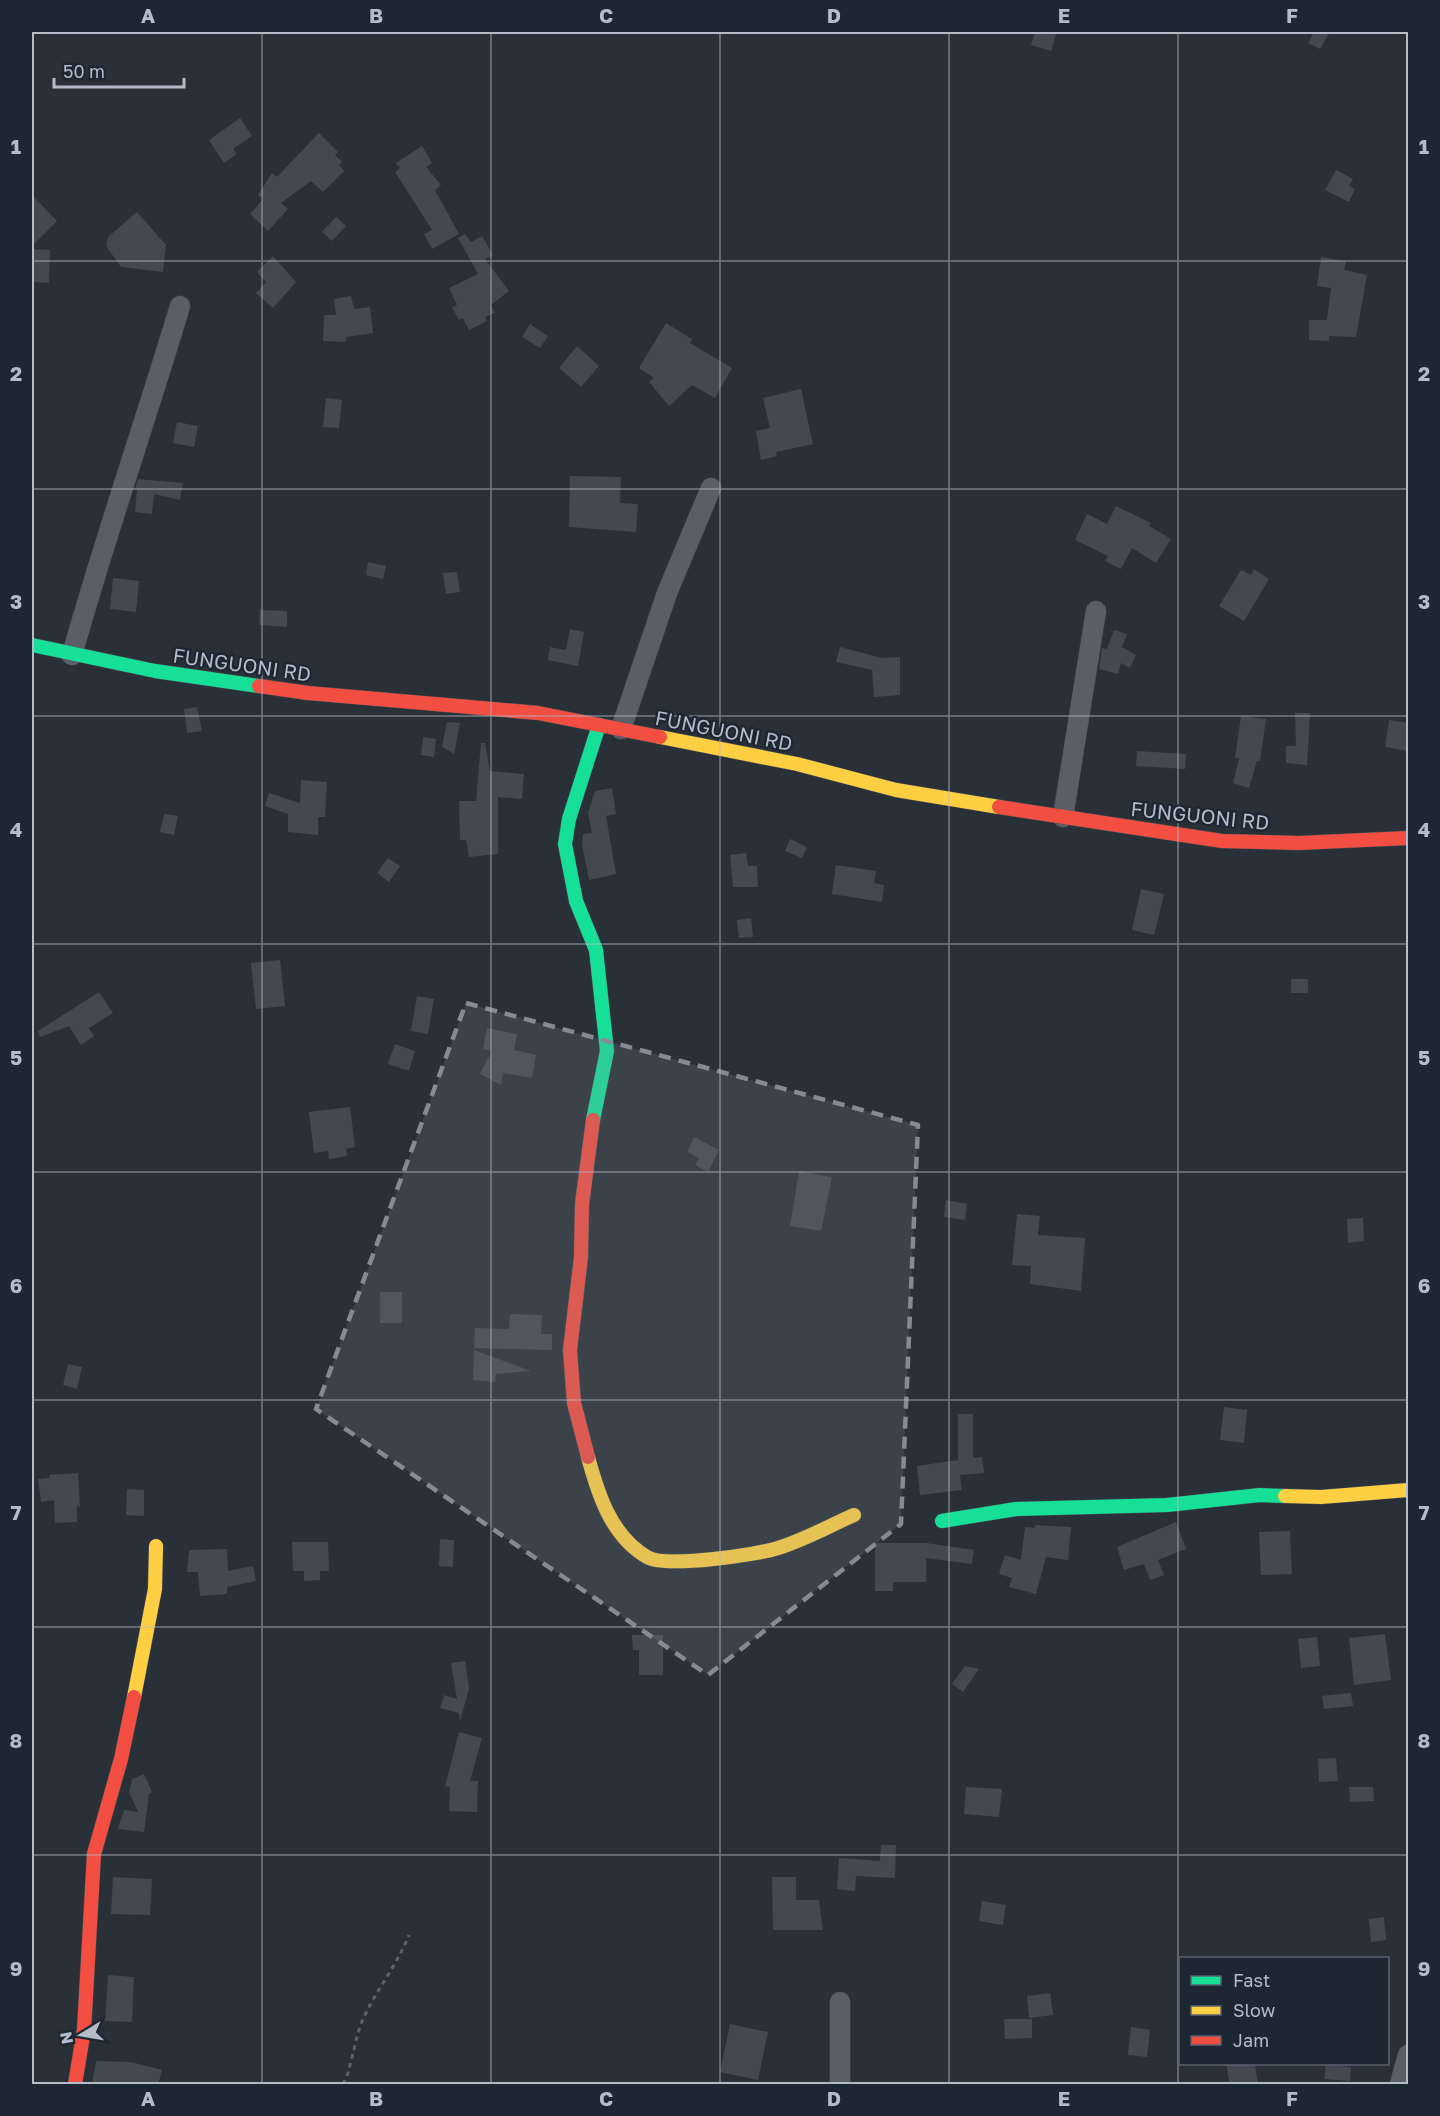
<svg xmlns="http://www.w3.org/2000/svg" width="1440" height="2116" viewBox="0 0 1440 2116" font-family="'Golos Text',sans-serif">
<style>
.building{fill:#444950}
.lines{fill:none;stroke-linecap:round;stroke-linejoin:round}
.street-casing{stroke:#484c53;stroke-width:21}
.fast-casing{stroke:#484c53;stroke-width:15}
.slow-casing{stroke:#484c53;stroke-width:15}
.jam-casing{stroke:#484c53;stroke-width:15}
.path{stroke:#5d636a;stroke-width:3;stroke-dasharray:4.5 4.5;stroke-linecap:butt}
.street{stroke:#5a5e66;stroke-width:20}
.fast{stroke:#16e098;stroke-width:14}
.slow{stroke:#ffcf43;stroke-width:14}
.jam{stroke:#f24e42;stroke-width:14}
.marked{fill:#848b96;fill-opacity:0.2;stroke:#848b96;stroke-width:4.5;stroke-dasharray:12 8;stroke-linejoin:round}
.grid{fill:none;stroke:#b4bcc9;stroke-width:1.5;stroke-opacity:0.55}
.labels{text-anchor:middle;dominant-baseline:central;stroke-width:4.5;stroke-linejoin:round;paint-order:stroke}
.street-label{font-size:20px;fill:#b4bcc9;stroke:#1d2633}
.neatline{fill:none;stroke:#b4bcc9;stroke-width:2}
.grid-label{font-size:20px;text-anchor:middle;font-weight:bold;fill:#b4bcc9}
</style>
<rect width="100%" height="100%" fill="#2a3038"/>
<g class="building">
<polygon points="1035,32 1057,32 1051,51 1031,45"/>
<polygon points="1314,32 1330,32 1320,49 1308,43"/>
<polygon points="240,118 252,136 233,149 237,154 224,163 209,140"/>
<polygon points="319,133 338,152 335,155 342,162 339,165 344,171 323,192 311,181 281,203 288,209 268,231 250,214 263,199 258,195 272,173 277,177"/>
<polygon points="422,146 432,163 426,167 441,185 435,190 459,234 432,249 424,234 432,230 395,172 400,168 396,163"/>
<polygon points="1336,170 1353,179 1349,186 1355,189 1349,202 1325,190"/>
<polygon points="32,195 57,221 32,246"/>
<polygon points="137,212 166,245 163,272 121,267 106,246 108,237"/>
<polygon points="336,217 346,226 332,241 322,232"/>
<polygon points="465,234 471,242 482,236 493,255 485,259 509,291 491,305 495,313 485,317 487,321 469,330 463,318 459,320 452,307 457,305 449,288 478,274 458,238"/>
<polygon points="32,249 50,250 49,283 32,282"/>
<polygon points="273,256 296,282 273,308 256,293 266,282 257,272"/>
<polygon points="1321,257 1346,261 1344,270 1367,275 1356,337 1329,336 1329,341 1309,340 1309,320 1327,320 1331,288 1317,286"/>
<polygon points="351,296 354,309 370,307 373,333 346,337 346,342 323,341 324,315 336,315 334,299"/>
<polygon points="666,323 692,339 690,343 732,368 715,398 692,385 669,406 649,382 654,378 639,368"/>
<polygon points="530,324 548,336 540,348 522,337"/>
<polygon points="577,346 599,366 581,387 559,368"/>
<polygon points="801,389 813,444 776,452 777,456 761,460 756,431 770,428 763,398"/>
<polygon points="326,398 342,400 339,428 323,427"/>
<polygon points="177,422 198,426 194,447 173,443"/>
<polygon points="570,476 621,477 620,503 638,504 636,532 569,527"/>
<polygon points="138,479 183,483 180,500 154,494 152,514 135,512 137,490 135,489"/>
<polygon points="1116,506 1151,523 1149,526 1171,539 1156,563 1132,548 1121,569 1105,561 1108,556 1075,540 1087,514 1107,524"/>
<polygon points="368,562 386,566 383,579 366,575"/>
<polygon points="1254,569 1269,579 1244,621 1219,606 1241,570 1251,575"/>
<polygon points="457,572 460,592 446,594 443,573"/>
<polygon points="113,578 139,581 136,612 110,609"/>
<polygon points="260,610 287,611 287,627 259,625"/>
<polygon points="570,629 584,632 578,666 548,660 550,647 566,650"/>
<polygon points="1114,630 1127,634 1122,647 1136,655 1130,668 1121,663 1118,674 1099,669 1102,648 1107,649"/>
<polygon points="840,647 882,658 900,657 900,695 874,697 872,670 836,662"/>
<polygon points="197,707 202,731 187,733 184,709"/>
<polygon points="1295,713 1310,713 1307,765 1286,763 1286,746 1296,746"/>
<polygon points="1241,716 1266,719 1260,761 1257,761 1249,788 1233,783 1239,758 1235,758"/>
<polygon points="1389,720 1408,723 1407,751 1385,747"/>
<polygon points="447,722 460,723 454,754 442,747"/>
<polygon points="423,737 436,739 434,757 421,755"/>
<polygon points="481,743 485,743 490,771 524,774 522,799 498,797 498,854 469,857 466,840 460,840 459,801 476,801"/>
<polygon points="1137,751 1186,754 1185,769 1136,766"/>
<polygon points="301,780 327,782 325,817 318,817 318,835 288,832 288,814 265,806 269,793 300,803"/>
<polygon points="612,788 616,814 606,816 616,874 589,880 582,844 583,834 592,833 588,813 595,791"/>
<polygon points="164,814 178,816 174,835 160,832"/>
<polygon points="790,839 807,847 802,858 785,851"/>
<polygon points="746,853 748,866 757,866 758,887 733,887 730,855"/>
<polygon points="388,858 400,866 389,882 377,873"/>
<polygon points="836,865 876,871 874,883 884,885 882,902 832,894"/>
<polygon points="1141,889 1164,894 1154,935 1132,930"/>
<polygon points="751,918 753,937 739,938 737,920"/>
<polygon points="280,960 285,1006 256,1009 251,963"/>
<rect x="1291" y="979" width="17" height="14"/>
<polygon points="99,992 113,1013 89,1028 94,1036 81,1045 69,1026 40,1037 38,1031"/>
<polygon points="417,996 434,999 428,1034 411,1031"/>
<polygon points="487,1028 517,1034 514,1050 536,1055 532,1078 503,1073 501,1085 480,1074 492,1051 483,1049"/>
<polygon points="395,1044 415,1051 409,1071 388,1064"/>
<polygon points="350,1107 355,1147 346,1149 347,1156 329,1159 328,1151 314,1153 309,1112"/>
<polygon points="694,1137 719,1150 708,1172 695,1165 699,1158 687,1152"/>
<polygon points="799,1171 832,1177 821,1231 790,1226"/>
<polygon points="946,1200 967,1204 965,1220 944,1217"/>
<polygon points="1017,1214 1040,1216 1038,1235 1085,1238 1081,1291 1030,1284 1031,1266 1012,1265"/>
<polygon points="1363,1218 1364,1241 1348,1243 1347,1219"/>
<rect x="380" y="1292" width="22" height="31"/>
<polygon points="510,1314 542,1315 541,1334 552,1334 552,1350 474,1348 475,1328 509,1329"/>
<polygon points="474,1350 531,1371 496,1374 495,1382 473,1380"/>
<polygon points="68,1364 82,1367 77,1389 63,1385"/>
<polygon points="1224,1407 1247,1410 1244,1443 1220,1440"/>
<polygon points="958,1414 973,1414 973,1458 982,1457 984,1473 960,1475 962,1490 920,1495 917,1466 958,1460"/>
<polygon points="78,1473 80,1507 77,1506 77,1522 55,1523 54,1500 41,1502 38,1479 50,1478 49,1475"/>
<polygon points="127,1489 144,1490 144,1516 126,1515"/>
<polygon points="1176,1522 1186,1549 1158,1560 1164,1575 1150,1580 1144,1564 1124,1570 1117,1547"/>
<polygon points="1035,1525 1071,1527 1068,1560 1046,1557 1036,1594 1009,1587 1012,1578 999,1574 1005,1555 1021,1560 1025,1527 1035,1528"/>
<polygon points="1290,1531 1292,1574 1261,1575 1259,1532"/>
<polygon points="440,1539 454,1540 453,1567 439,1566"/>
<polygon points="292,1542 328,1542 329,1571 320,1571 320,1580 304,1581 304,1571 293,1571"/>
<polygon points="875,1543 926,1543 974,1550 972,1564 926,1558 926,1582 893,1582 893,1591 875,1591"/>
<polygon points="227,1549 228,1571 253,1566 256,1581 227,1587 227,1594 200,1596 198,1572 187,1572 189,1550"/>
<polygon points="1385,1634 1391,1680 1354,1685 1349,1638"/>
<polygon points="632,1635 663,1635 663,1675 639,1675 639,1650 633,1650"/>
<polygon points="1317,1637 1320,1666 1301,1668 1298,1639"/>
<polygon points="465,1661 469,1688 460,1722 459,1713 440,1708 444,1695 457,1699 451,1663"/>
<polygon points="965,1666 979,1669 963,1692 952,1684"/>
<polygon points="1351,1693 1353,1706 1324,1709 1322,1696"/>
<polygon points="459,1732 482,1738 470,1781 478,1781 477,1812 449,1811 450,1787 445,1786"/>
<polygon points="1336,1758 1338,1781 1319,1782 1318,1759"/>
<polygon points="144,1774 152,1792 149,1794 144,1832 118,1829 124,1810 138,1812 129,1792 132,1779"/>
<polygon points="966,1787 1002,1789 999,1817 964,1814"/>
<polygon points="1349,1787 1373,1787 1374,1801 1350,1802"/>
<polygon points="881,1845 896,1845 895,1878 856,1876 855,1891 837,1889 839,1858 880,1861"/>
<polygon points="113,1877 152,1879 150,1915 111,1914"/>
<polygon points="772,1877 796,1877 796,1900 819,1900 823,1930 773,1930"/>
<polygon points="982,1901 1006,1905 1003,1925 979,1921"/>
<polygon points="1384,1917 1386,1940 1371,1942 1369,1919"/>
<polygon points="108,1975 134,1977 132,2022 105,2021"/>
<polygon points="1050,1993 1053,2015 1029,2018 1027,1996"/>
<polygon points="1004,2019 1032,2019 1032,2038 1005,2039"/>
<polygon points="730,2024 768,2032 758,2080 720,2072"/>
<polygon points="1131,2027 1150,2030 1147,2057 1128,2055"/>
<polygon points="96,2061 131,2062 162,2070 158,2085 92,2085"/>
<polygon points="1226,2064 1255,2064 1258,2085 1230,2085"/>
<polygon points="1326,2065 1351,2067 1350,2081 1324,2079"/>
</g>
<g class="lines">
<defs>
<g id="street">
<path d="M 72,655 C 105,537 145,423 180,306"/>
<polyline points="621,729 667,593 711,488"/>
<polyline points="1063,817 1096,611"/>
<polyline points="840,2084 840,2002"/>
<polyline points="1400,2084 1408,2055"/>
</g>
<g id="fast">
<polyline points="32,645 155,671 259,686"/>
<polyline points="593,1120 607,1051 596,950 576,901 565,844 569,819 599,725"/>
<polyline points="942,1521 1016,1509 1167,1505 1260,1495 1285,1496"/>
</g>
<g id="slow">
<polyline points="660,737 797,764 896,790 999,807"/>
<path d="M 588,1457 C 598,1494 611,1536 647,1557 C 665,1568 757,1555 778,1548 C 804,1540 829,1526 854,1515"/>
<polyline points="1285,1496 1321,1497 1408,1490"/>
<polyline points="134,1697 155,1589 156,1546"/>
</g>
<g id="jam">
<polyline points="259,686 308,693 538,713 660,737"/>
<polyline points="999,807 1222,841 1299,843 1408,838"/>
<polyline points="588,1457 574,1403 570,1350 581,1257 582,1204 593,1120"/>
<polyline points="75,2084 84,2030 94,1854 121,1759 134,1697"/>
</g>
</defs>
<use href="#street" class="street-casing"/>
<use href="#fast" class="fast-casing"/>
<use href="#slow" class="slow-casing"/>
<use href="#jam" class="jam-casing"/>
<path class="path" d="M 343,2084 C 351,2072 355,2035 364,2017 C 377,1989 397,1965 409,1935"/>
<use href="#street" class="street"/>
<use href="#fast" class="fast"/>
<use href="#slow" class="slow"/>
<use href="#jam" class="jam"/>
</g>
<path class="marked" d="M 466,1003 L 918,1125 L 901,1524 L 708,1675 L 316,1409 Z"/>
<path class="grid" d="M 262,32 L 262,2084M 491,32 L 491,2084M 720,32 L 720,2084M 949,32 L 949,2084M 1178,32 L 1178,2084M 32,261 L 1408,261M 32,489 L 1408,489M 32,716 L 1408,716M 32,944 L 1408,944M 32,1172 L 1408,1172M 32,1400 L 1408,1400M 32,1627 L 1408,1627M 32,1855 L 1408,1855"/>
<g class="labels">
<g class="street-label">
<text transform="translate(242 664) rotate(8)">FUNGUONI RD</text>
<text transform="translate(724 730) rotate(11)">FUNGUONI RD</text>
<text transform="translate(1200 815) rotate(6)">FUNGUONI RD</text>
</g>
</g>
<rect width="1440" height="2116" fill="none" stroke="#1d2633" stroke-width="66"/>
<rect x="1179" y="1957" width="210" height="108" fill="#1d2633" stroke="#59626f" stroke-width="1.5"/>
<rect x="1191" y="1976" width="30" height="9" fill="#16e098" stroke="#59626f" stroke-width="1.5"/>
<text x="1233" y="1987" font-size="18" fill="#b4bcc9">Fast</text>
<rect x="1191" y="2006" width="30" height="9" fill="#ffcf43" stroke="#59626f" stroke-width="1.5"/>
<text x="1233" y="2017" font-size="18" fill="#b4bcc9">Slow</text>
<rect x="1191" y="2036" width="30" height="9" fill="#f24e42" stroke="#59626f" stroke-width="1.5"/>
<text x="1233" y="2047" font-size="18" fill="#b4bcc9">Jam</text>
<g transform="translate(81 2035) rotate(259)" stroke="#1d2633" stroke-width="4.5" paint-order="stroke">
<path d="M0-4.5L10 22L0 15L-10 22Z" fill="#b4bcc9"/>
<text y="-9" font-size="16" font-weight="bold" text-anchor="middle" fill="#b4bcc9">N</text>
</g>
<path d="M54 78v9h130v-9" fill="none" stroke="#b4bcc9" stroke-width="3"/>
<text x="63" y="78" font-size="18" fill="#b4bcc9" stroke="#1d2633" stroke-width="4.5" paint-order="stroke">50 m</text>
<rect x="33" y="33" width="1374" height="2050" class="neatline"/>
<g class="grid-label">
<text x="148" y="23">A</text>
<text x="376" y="23">B</text>
<text x="606" y="23">C</text>
<text x="834" y="23">D</text>
<text x="1064" y="23">E</text>
<text x="1292" y="23">F</text>
<text x="16" y="154">1</text>
<text x="1424" y="154">1</text>
<text x="16" y="381">2</text>
<text x="1424" y="381">2</text>
<text x="16" y="609">3</text>
<text x="1424" y="609">3</text>
<text x="16" y="837">4</text>
<text x="1424" y="837">4</text>
<text x="16" y="1065">5</text>
<text x="1424" y="1065">5</text>
<text x="16" y="1293">6</text>
<text x="1424" y="1293">6</text>
<text x="16" y="1520">7</text>
<text x="1424" y="1520">7</text>
<text x="16" y="1748">8</text>
<text x="1424" y="1748">8</text>
<text x="16" y="1976">9</text>
<text x="1424" y="1976">9</text>
<text x="148" y="2106">A</text>
<text x="376" y="2106">B</text>
<text x="606" y="2106">C</text>
<text x="834" y="2106">D</text>
<text x="1064" y="2106">E</text>
<text x="1292" y="2106">F</text>
</g>
</svg>
